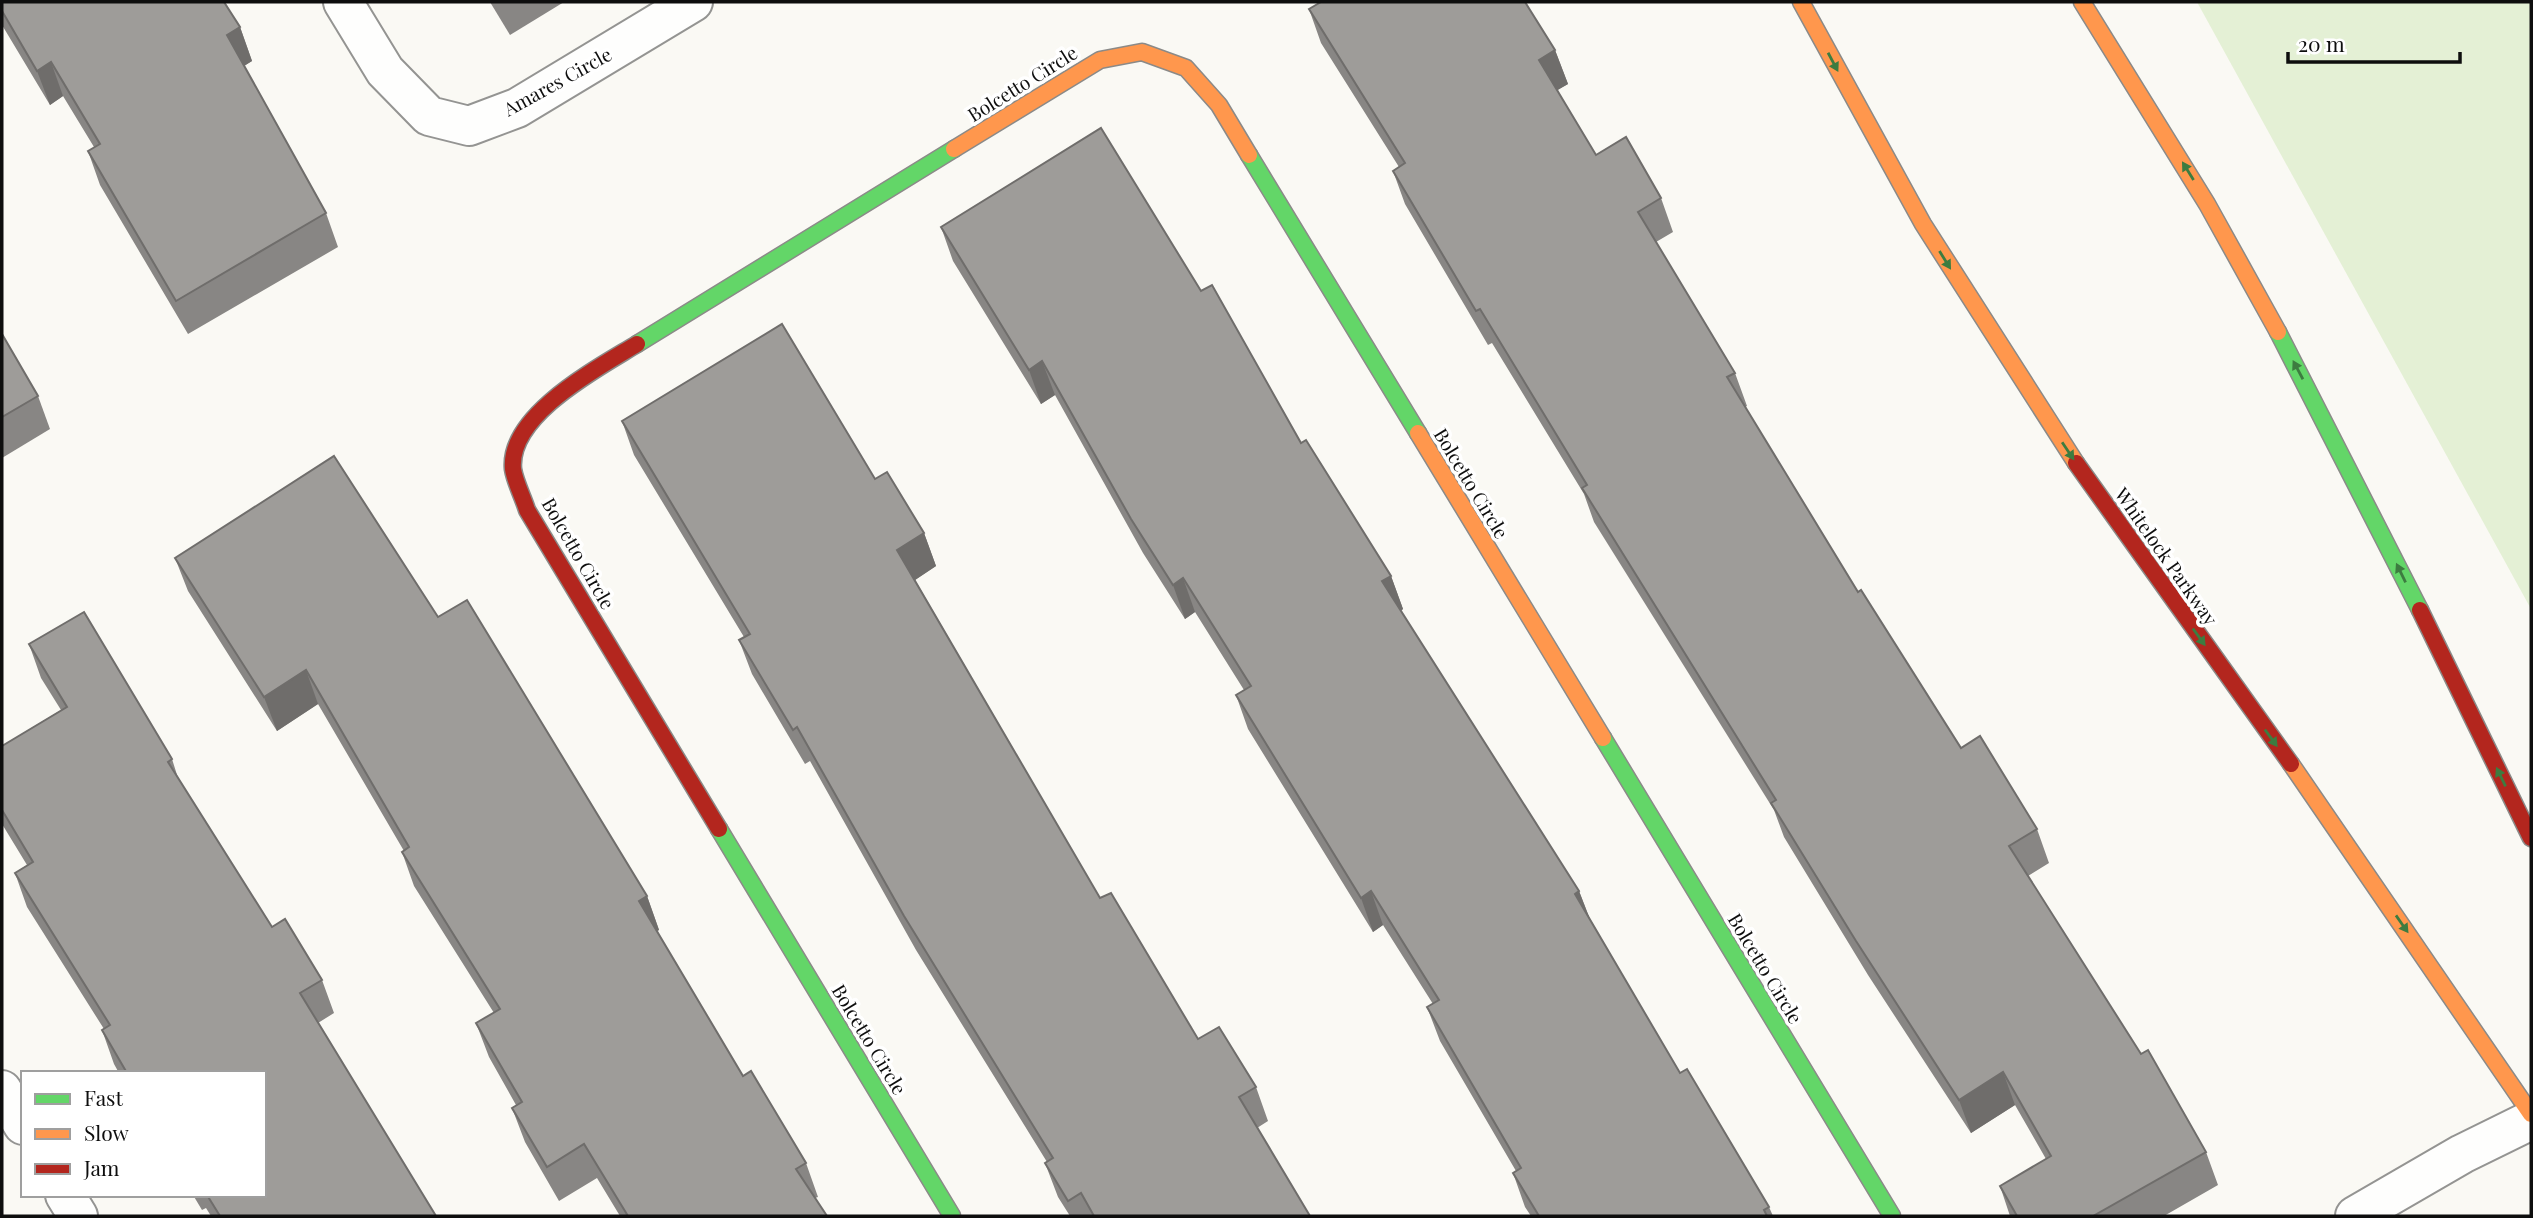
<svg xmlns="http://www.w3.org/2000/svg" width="2533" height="1218" viewBox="0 0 2533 1218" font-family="'Playfair Display',serif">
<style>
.green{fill:#e4f0d5}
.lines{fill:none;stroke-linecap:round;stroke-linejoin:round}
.street-casing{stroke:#949492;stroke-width:42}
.fast-casing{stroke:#8b8a88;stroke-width:19}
.slow-casing{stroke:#8b8a88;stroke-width:19}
.jam-casing{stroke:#8b8a88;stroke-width:19}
.street{stroke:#fefefd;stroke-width:38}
.fast{stroke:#63d668;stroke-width:16}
.slow{stroke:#ff974d;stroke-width:16}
.jam{stroke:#b3261e;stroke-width:16}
.wall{fill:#888684}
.shaded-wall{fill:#6f6d6b}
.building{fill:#9e9c99;stroke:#6f6d6b;stroke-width:2}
.oneway{fill:#3d7c40}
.labels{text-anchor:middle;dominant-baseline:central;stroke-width:7;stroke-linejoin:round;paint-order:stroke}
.street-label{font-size:19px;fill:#0e0e0e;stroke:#fff}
</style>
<rect width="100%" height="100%" fill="#faf9f4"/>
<polygon class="green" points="2197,2 2531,2 2531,609"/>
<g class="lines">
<defs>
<g id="street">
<polyline points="343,2 385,71 429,116 469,126 517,108 693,2"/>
<polyline points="2,1090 23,1125"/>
<polyline points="65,1195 78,1216"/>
<polyline points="2355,1216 2462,1154 2531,1120"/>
</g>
<g id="fast">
<polyline points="1249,155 1418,433"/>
<polyline points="2278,332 2420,610"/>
<polyline points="637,344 954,149"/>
<polyline points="1603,738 1892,1216"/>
<polyline points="719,829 952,1216"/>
</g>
<g id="slow">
<polyline points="1801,2 1923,224 2076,463"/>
<polyline points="2082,2 2207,204 2278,332"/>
<polyline points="954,149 1100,60 1142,52 1186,68 1219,105 1249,155"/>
<polyline points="1418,433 1603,738"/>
<polyline points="2291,764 2531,1114"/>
</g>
<g id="jam">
<path d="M 637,344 C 598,368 508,415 513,469 C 515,482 523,497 527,510 L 719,829"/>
<polyline points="2076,463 2291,764"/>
<polyline points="2420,610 2531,838"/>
</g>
</defs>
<use href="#street" class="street-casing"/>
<use href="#fast" class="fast-casing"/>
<use href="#slow" class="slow-casing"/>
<use href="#jam" class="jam-casing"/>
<use href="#street" class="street"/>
<use href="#fast" class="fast"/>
<use href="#slow" class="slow"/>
<use href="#jam" class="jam"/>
</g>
<g class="wall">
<polygon points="2,2 240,27 252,61 244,66 326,213 338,247 188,334 100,185 88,151 94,147 63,96 50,105 2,25"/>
<polygon points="490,2 564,2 510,35"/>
<polygon points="1309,9 1555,50 1568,84 1557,90 1596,155 1661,198 1673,232 1656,242 1735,373 1747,406 1745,407 1858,592 1961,748 2037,829 2049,863 2028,876 2141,1054 2206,1152 2218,1185 2164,1216 2010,1216 2000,1186 2046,1159 2015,1105 1971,1133 1868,975 1784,837 1774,810 1594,522 1584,494 1492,343 1488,345 1405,204 1393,171 1399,167 1321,43"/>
<polygon points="941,227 1201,291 1301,443 1391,576 1403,609 1401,611 1579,891 1590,919 1680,1073 1769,1207 1773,1216 1531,1216 1525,1207 1513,1173 1516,1171 1440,1041 1427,1007 1433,1004 1383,925 1373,932 1248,729 1236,695 1244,690 1195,612 1185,619 1143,553 1055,395 1041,404 953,261"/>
<polygon points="2,334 38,396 50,429 2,458"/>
<polygon points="622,421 875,479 924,533 936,566 915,580 1100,898 1198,1039 1256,1087 1268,1121 1257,1128 1310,1216 1070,1216 1058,1197 1045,1163 1047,1162 916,950 810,761 805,764 752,674 739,640 744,637 634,455"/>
<polygon points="175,558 438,617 647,896 659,930 657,931 743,1076 806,1163 818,1197 815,1198 827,1216 620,1216 597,1178 559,1201 525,1142 512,1108 516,1105 489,1057 476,1023 494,1013 414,886 402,852 404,851 318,704 277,731 188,591"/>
<polygon points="29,644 172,759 178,778 272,927 322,980 334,1013 318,1023 436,1216 211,1216 206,1208 202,1210 193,1195 264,1195 264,1073 119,1073 114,1064 102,1030 104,1029 27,907 15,873 27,865 2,824 2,746 61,710 41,678"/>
</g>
<g class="shaded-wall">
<polygon points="240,27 252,61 239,69 227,35"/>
<polygon points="1555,50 1568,84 1551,94 1539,60"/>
<polygon points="51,62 63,96 50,105 37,71"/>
<polygon points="1042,361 1055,395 1041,404 1029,370"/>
<polygon points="924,533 936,566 909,584 897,550"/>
<polygon points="1391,576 1403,609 1394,615 1382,581"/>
<polygon points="1183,578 1195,612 1185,619 1173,585"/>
<polygon points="306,670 318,704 277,731 264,697"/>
<polygon points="1371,891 1383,925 1373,932 1361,898"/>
<polygon points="1579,891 1592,925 1575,894"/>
<polygon points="647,896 659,930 651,934 639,901"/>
<polygon points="2003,1072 2015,1105 1971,1133 1959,1100"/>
</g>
<g class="building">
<polygon points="2,2 224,2 240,27 227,35 326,213 176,301 88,151 100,144 51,62 37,71 2,11"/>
<polygon points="1321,2 1525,2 1555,50 1539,60 1596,155 1626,137 1661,198 1638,212 1735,373 1727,377 1858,592 1861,590 1961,748 1980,736 2037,829 2009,846 2141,1054 2148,1050 2206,1152 2093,1216 2017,1216 2000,1186 2051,1156 2003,1072 1959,1100 1856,941 1771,803 1776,800 1582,488 1587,485 1480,309 1476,311 1393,171 1405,163 1309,9"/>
<polygon points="1101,128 1201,291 1212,285 1301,443 1306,440 1391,576 1382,581 1579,891 1575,894 1680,1073 1687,1069 1769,1207 1764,1210 1767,1216 1539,1216 1513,1173 1521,1168 1427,1007 1439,1000 1371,891 1361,898 1236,695 1251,686 1183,578 1173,585 1131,519 1042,361 1029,370 941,227"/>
<polygon points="782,324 875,479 887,472 924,533 897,550 1100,898 1111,893 1198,1039 1219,1027 1256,1087 1239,1097 1310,1216 1094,1216 1081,1193 1068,1201 1045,1163 1053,1158 904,916 797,727 793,730 739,640 750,634 622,421"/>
<polygon points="2,334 38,396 2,417"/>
<polygon points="334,456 438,617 467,600 647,896 639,901 743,1076 751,1071 806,1163 796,1169 827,1216 628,1216 584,1144 547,1167 512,1108 522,1102 476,1023 500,1009 402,852 409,847 306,670 264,697 175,558"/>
<polygon points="84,612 172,759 168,762 272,927 285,919 322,980 300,993 436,1216 220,1216 207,1195 264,1195 264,1073 127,1073 102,1030 110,1025 15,873 33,862 2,810 2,746 67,707 29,644"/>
</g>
<defs><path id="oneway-solid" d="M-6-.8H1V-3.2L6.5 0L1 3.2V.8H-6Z" transform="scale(1.75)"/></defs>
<g class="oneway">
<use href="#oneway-solid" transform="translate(1833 62) rotate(62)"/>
<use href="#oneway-solid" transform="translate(2188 171) rotate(-122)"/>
<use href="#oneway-solid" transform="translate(1945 260) rotate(58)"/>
<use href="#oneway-solid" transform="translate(2298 370) rotate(-118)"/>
<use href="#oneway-solid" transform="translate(2068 451) rotate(56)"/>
<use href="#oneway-solid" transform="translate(2401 573) rotate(-116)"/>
<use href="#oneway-solid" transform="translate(2199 637) rotate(54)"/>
<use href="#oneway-solid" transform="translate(2271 738) rotate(54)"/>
<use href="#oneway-solid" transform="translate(2501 777) rotate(-116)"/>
<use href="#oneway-solid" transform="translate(2402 924) rotate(55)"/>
</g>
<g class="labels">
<g class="street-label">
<text transform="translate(557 81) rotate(-29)">Amares Circle</text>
<text transform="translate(1022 83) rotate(-32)">Bolcetto Circle</text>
<text transform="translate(1472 483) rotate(59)">Bolcetto Circle</text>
<text transform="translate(579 553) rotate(60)">Bolcetto Circle</text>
<text transform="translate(2167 556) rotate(55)">Whitelock Parkway</text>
<text transform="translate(1766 968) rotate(59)">Bolcetto Circle</text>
<text transform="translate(870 1039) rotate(59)">Bolcetto Circle</text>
</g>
</g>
<rect width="2533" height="1218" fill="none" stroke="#0e0e0e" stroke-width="7"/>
<rect x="21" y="1071" width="245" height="126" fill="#ffffff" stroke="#9f9f9f" stroke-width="2"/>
<rect x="35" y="1094" width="35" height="10" fill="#63d668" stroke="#9f9f9f" stroke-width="2"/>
<text x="84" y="1106" font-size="21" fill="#0e0e0e">Fast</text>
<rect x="35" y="1129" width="35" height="10" fill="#ff974d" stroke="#9f9f9f" stroke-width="2"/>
<text x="84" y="1141" font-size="21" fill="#0e0e0e">Slow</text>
<rect x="35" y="1164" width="35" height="10" fill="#b3261e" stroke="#9f9f9f" stroke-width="2"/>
<text x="84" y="1176" font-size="21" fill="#0e0e0e">Jam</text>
<path d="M2288 52v10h172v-10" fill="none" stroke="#0e0e0e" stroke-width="3.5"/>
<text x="2298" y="52" font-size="21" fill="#0e0e0e" stroke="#ffffff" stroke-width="5" paint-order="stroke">20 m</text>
</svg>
